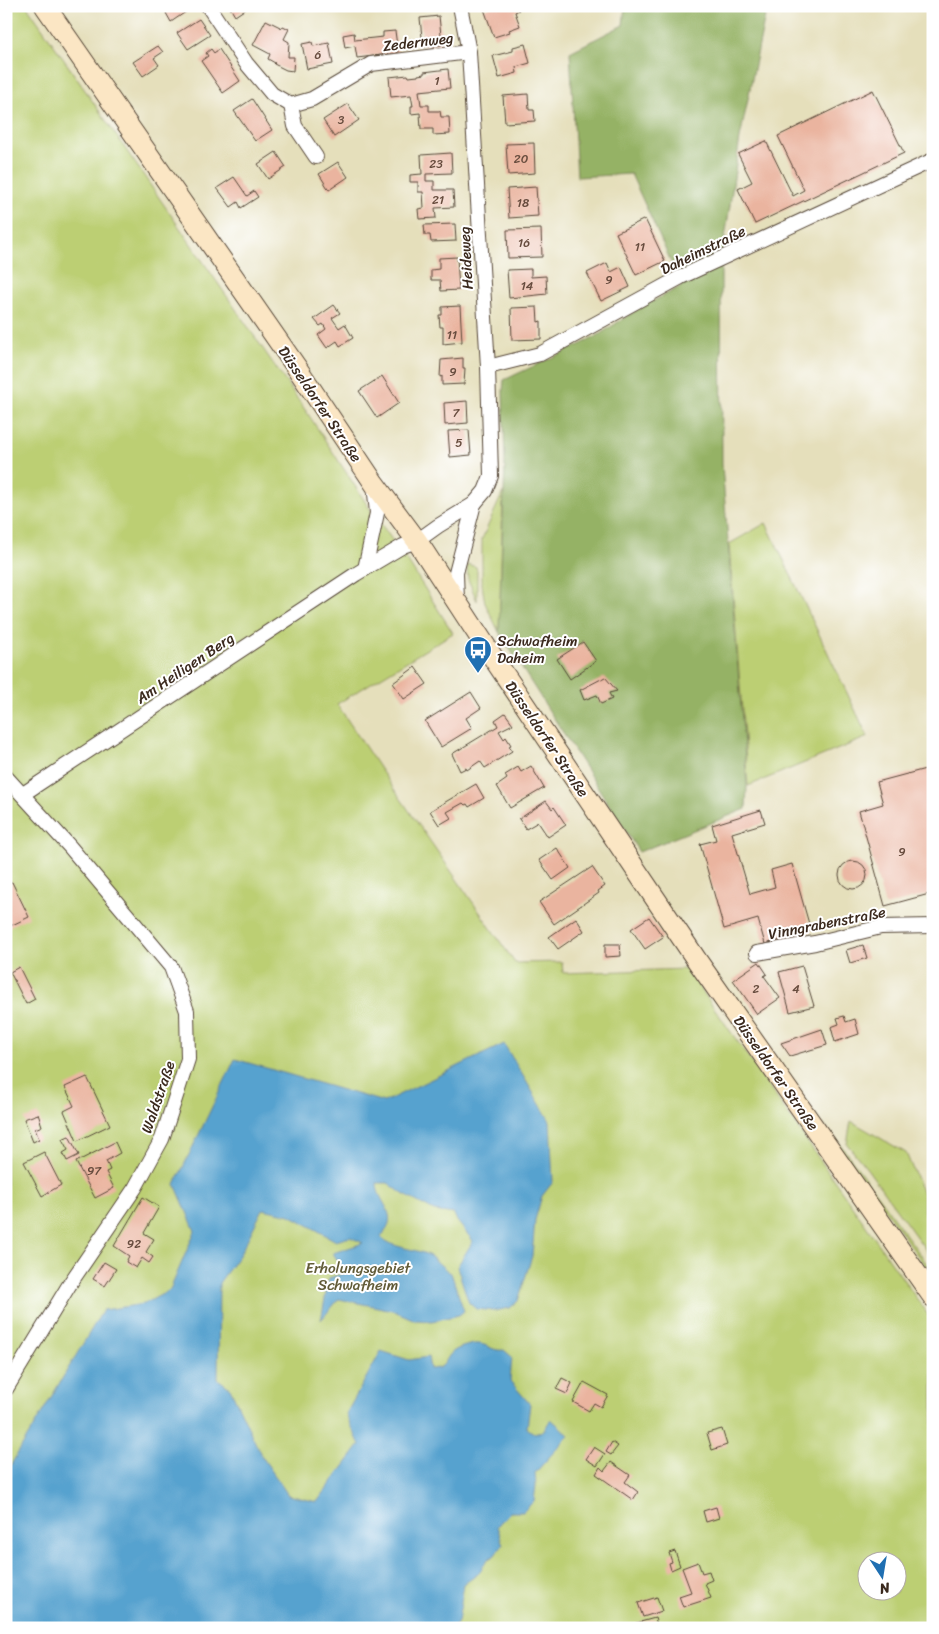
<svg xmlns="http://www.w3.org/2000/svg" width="939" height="1634" viewBox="0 0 939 1634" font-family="Sriracha,sans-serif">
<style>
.green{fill:#bccf73;stroke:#7c7c48;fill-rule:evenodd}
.forest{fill:#95b265;stroke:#686e42}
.water{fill:#57a2cf;stroke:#496676}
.building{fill:#eab49f}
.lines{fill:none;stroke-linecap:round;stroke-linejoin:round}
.minor-casing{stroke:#544536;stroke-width:16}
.secondary-casing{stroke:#544536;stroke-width:22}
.minor{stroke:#fff;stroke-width:14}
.secondary{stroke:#fbe6c4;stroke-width:20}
.labels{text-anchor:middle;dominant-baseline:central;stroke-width:4;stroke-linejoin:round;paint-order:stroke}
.number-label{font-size:12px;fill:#674c3e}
.street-label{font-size:15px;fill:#3b2a1e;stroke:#fff}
.poi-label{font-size:15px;fill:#3b2a1e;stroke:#fff;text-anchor:start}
.park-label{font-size:15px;fill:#625c38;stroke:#fff}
</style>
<rect width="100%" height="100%" fill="#fff"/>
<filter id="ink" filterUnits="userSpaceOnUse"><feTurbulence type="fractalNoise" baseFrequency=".02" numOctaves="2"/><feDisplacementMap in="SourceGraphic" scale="10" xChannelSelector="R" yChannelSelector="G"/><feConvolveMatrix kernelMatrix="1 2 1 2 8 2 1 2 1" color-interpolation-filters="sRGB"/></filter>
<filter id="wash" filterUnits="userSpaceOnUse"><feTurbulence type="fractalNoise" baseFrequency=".0096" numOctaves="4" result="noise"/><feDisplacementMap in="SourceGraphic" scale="20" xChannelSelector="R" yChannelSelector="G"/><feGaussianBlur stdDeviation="1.12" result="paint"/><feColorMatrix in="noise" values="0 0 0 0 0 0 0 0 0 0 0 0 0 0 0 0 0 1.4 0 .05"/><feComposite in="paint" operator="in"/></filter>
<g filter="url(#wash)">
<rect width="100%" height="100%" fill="#e5dfbb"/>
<g class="green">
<path d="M 6,6 L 27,6 L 310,417 L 368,506 L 410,565 L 453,633 L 337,704 L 380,769 L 515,963 L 562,962 L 563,973 L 687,969 L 933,1322 L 933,1628 L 6,1628 ZM 866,1562 L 896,1562 L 896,1592 L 866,1592 Z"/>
<polygon points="503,492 499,632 485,603 482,585 482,539"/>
<polygon points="766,523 868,737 748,786 729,544"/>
<polygon points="467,564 476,567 477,570 477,601 468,579"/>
<polygon points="851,1121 906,1153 924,1196 924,1212 933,1223 933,1260 868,1170 847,1144"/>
<polygon points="823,1124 843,1148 933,1272 933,1277"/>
</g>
<polygon class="forest" points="625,6 767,6 740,138 721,265 722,465 747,785 746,809 639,852 499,632 505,463 503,391 504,380 594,338 638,309 682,286 631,174 577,177 570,52 623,25"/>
<path class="water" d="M 504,1044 L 550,1121 L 553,1182 L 542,1196 L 535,1220 L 532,1256 L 518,1301 L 510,1308 L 494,1311 L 476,1309 L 469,1303 L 457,1267 L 473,1241 L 457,1221 L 454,1214 L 434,1211 L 403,1194 L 388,1183 L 377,1183 C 376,1198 395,1211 388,1226 C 387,1230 383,1234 381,1237 C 392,1248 412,1248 426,1254 C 435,1258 442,1268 451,1273 L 464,1311 L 459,1315 L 432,1321 L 415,1320 L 392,1310 L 339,1299 L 321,1320 L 329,1278 L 345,1273 L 333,1253 L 363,1243 L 350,1237 L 336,1241 L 290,1215 L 263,1209 L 240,1254 L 219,1283 L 218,1379 L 230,1388 L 261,1455 L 288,1495 L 317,1502 L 360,1445 L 346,1414 L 381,1351 L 409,1360 L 428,1357 L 430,1369 C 449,1368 443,1359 454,1351 C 458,1348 465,1346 469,1345 C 487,1340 489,1352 504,1350 L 512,1357 L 510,1381 L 530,1404 L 527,1428 L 535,1434 L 544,1430 L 551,1419 L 569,1435 L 535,1473 L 536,1485 L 534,1501 L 523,1512 L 510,1512 L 497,1526 L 503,1545 L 494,1556 L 488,1559 L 478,1574 L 464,1584 L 458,1622 L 454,1628 L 6,1628 L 6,1473 L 103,1310 L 144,1304 L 170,1290 L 195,1231 L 175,1184 L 235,1059 L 384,1102 Z"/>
<g id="blocks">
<g class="building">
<polygon points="165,6 188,6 190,9 171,22 166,13 169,11"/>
<polygon points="229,6 250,6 235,16"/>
<polygon points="493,6 517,6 519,10 515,12 520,26 509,30 510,32 494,37 484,9"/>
<polygon points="439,16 442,45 423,47 420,18"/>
<polygon points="199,19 210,35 188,49 177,33"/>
<polygon points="266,20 282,28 283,26 289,29 284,39 289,42 288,57 294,57 293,71 286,70 274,64 275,63 268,59 270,54 253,45"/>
<polygon points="395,31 398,53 357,58 355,46 345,48 343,35 354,33 355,40 383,37 383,32"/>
<polygon points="312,42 313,46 329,43 333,64 307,69 302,44"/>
<polygon points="525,44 530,63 516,67 517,73 499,78 493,56 513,51 513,47"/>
<polygon points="158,46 163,52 154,58 159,65 143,76 133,62"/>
<polygon points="211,49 214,53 219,49 240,81 223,93 201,61 208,56 206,53"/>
<polygon points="448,69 450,88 419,91 421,105 429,105 429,111 440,111 441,117 449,117 450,134 433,135 433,129 421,129 420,113 411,114 411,106 413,106 411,95 391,97 389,77 408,75 409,77 418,76 418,75 424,74 424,72"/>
<polygon points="873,90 904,153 755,224 738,189 752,182 738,154 766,141 793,196 804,190 778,136"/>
<polygon points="528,94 529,110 534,110 535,121 505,123 503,96"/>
<polygon points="252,99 272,130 255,141 234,111"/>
<polygon points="348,104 359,120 334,137 323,120"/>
<polygon points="534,143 535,173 508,175 506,144"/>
<polygon points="276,152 286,167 268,179 258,164"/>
<polygon points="451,153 452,173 426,174 426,181 434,181 434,190 453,190 454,207 435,208 436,218 419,219 418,209 424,208 423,192 418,192 418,182 410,182 410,175 422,174 421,155"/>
<polygon points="338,162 348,177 329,190 319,174"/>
<polygon points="234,177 247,196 254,191 258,197 241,208 238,202 231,207 217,188"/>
<polygon points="536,187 538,216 509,218 507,189"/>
<polygon points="645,219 665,261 636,275 616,233"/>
<polygon points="455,224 456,241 431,242 430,235 425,235 424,225"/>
<polygon points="541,229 542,257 508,258 507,230"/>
<polygon points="457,257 459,290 441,291 440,280 431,280 431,270 439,269 439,258"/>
<polygon points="607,263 611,272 621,267 630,287 601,301 587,273"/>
<polygon points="531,269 531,277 546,276 547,294 509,298 507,270"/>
<polygon points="334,305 340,313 332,318 339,328 345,324 353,338 340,346 337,341 327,348 318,335 326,329 323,324 320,326 314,319"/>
<polygon points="460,306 462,342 443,344 443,327 440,327 439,315 442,315 442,307"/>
<polygon points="537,307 538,322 541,321 541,339 512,340 511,308"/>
<polygon points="463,358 463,368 465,368 464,384 442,385 442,376 440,377 441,360"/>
<polygon points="382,376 399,403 377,418 359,391"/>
<polygon points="467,401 468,423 445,425 444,403"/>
<polygon points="469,430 471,455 450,457 448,431"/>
<polygon points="583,642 596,661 570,679 557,659"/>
<polygon points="415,667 427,684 404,699 393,683"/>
<polygon points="605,677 617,691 609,693 612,699 601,704 597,695 584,700 580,690"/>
<polygon points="471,692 481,708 466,718 472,728 441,747 425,721"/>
<polygon points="505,713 513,724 499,731 504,739 506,737 511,745 509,746 512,751 485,768 480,761 467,770 466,768 460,771 452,754 498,726 495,720"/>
<polygon points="531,766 544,788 510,808 497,786 507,779 505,775 518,767 521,772"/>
<polygon points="933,767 933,893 885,906 859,811 883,804 877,782"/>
<polygon points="476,784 484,798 469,807 467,804 465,805 463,803 447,812 451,818 439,825 430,811"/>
<polygon points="546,801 552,809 554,807 566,825 548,837 538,822 526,829 519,819"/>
<polygon points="761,810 765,823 732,833 750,894 775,887 771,870 792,864 811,931 765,944 758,919 724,929 700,844 716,840 712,825"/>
<polygon points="557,848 570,868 553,880 539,860"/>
<circle cx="853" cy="875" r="14"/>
<polygon points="592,867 605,886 598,891 599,893 554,924 539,902"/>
<polygon points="12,882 29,917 6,928 6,884"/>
<polygon points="649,917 663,937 645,949 631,929"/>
<polygon points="576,918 584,931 558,949 549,937"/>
<polygon points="605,944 620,944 621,956 605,957"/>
<polygon points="863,945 867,958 850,963 846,950"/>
<polygon points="759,962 767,974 764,976 780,998 757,1014 733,980"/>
<polygon points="802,966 814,1006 790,1012 779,972"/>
<polygon points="19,967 35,999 26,1004 10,972"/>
<polygon points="844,1016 846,1022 855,1019 859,1034 835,1042 831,1027 839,1024 837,1018"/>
<polygon points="822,1029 827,1045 790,1056 781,1043"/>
<polygon points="87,1077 110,1125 77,1141 64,1111 74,1106 65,1087"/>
<polygon points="38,1114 42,1126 35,1129 39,1139 33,1142 24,1119"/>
<polygon points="69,1136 79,1155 67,1161 63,1153 68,1150 62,1139"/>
<polygon points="115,1142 120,1153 106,1161 110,1170 106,1172 114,1188 95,1198 76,1162"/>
<polygon points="44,1152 61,1185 42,1196 24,1162"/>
<polygon points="143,1197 159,1207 144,1233 154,1239 146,1252 153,1257 149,1263 142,1258 136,1268 126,1262 129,1256 114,1246"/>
<polygon points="104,1262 116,1269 105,1286 93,1279"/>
<polygon points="562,1378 572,1383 567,1394 556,1389"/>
<polygon points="584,1382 608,1395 601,1407 594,1403 589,1411 573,1402"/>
<polygon points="722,1429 727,1445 712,1450 707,1433"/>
<polygon points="612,1442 618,1446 611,1455 606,1452"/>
<polygon points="594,1447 605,1454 597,1466 586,1459"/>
<polygon points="611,1462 630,1475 625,1482 638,1492 633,1500 596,1474 600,1467 604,1471"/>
<polygon points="716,1507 719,1518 706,1522 703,1511"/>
<polygon points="675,1551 680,1566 671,1570 669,1563 672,1562 669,1553"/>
<polygon points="698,1562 702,1573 709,1571 712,1580 705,1583 711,1598 683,1607 679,1596 691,1592 682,1568"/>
<polygon points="657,1597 662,1611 643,1617 638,1603"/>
<polygon points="655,1618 658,1628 634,1628 633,1624"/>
</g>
</g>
</g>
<g filter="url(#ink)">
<use href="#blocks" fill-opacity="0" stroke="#544536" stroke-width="1"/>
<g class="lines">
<defs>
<g id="minor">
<polyline points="208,6 246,63 272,94 291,105 312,99 371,64 469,52"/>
<polyline points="291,105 295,126 316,157"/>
<polyline points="488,367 540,354 681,277 933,160"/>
<polyline points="365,569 377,513 374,484"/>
<polyline points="457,601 456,573 474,504"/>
<polyline points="6,777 70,847 171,967 187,1011 188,1059 162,1139 135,1188 71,1282 6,1389"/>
<polyline points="23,794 356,574 403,546 417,541 438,526 474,504 485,491 491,476 488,367 469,52 460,6"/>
<polyline points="757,953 815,943 881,927 933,926"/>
</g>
<polyline id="secondary" points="45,6 297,368 374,483 417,541 496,662 698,962 933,1297"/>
</defs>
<use href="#minor" class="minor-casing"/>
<use href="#secondary" class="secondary-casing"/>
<use href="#minor" class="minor"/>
<use href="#secondary" class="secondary"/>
</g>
</g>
<defs>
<symbol id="bus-pin" viewBox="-11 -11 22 30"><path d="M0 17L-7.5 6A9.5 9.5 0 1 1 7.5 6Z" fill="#1f6fb2" stroke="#fff"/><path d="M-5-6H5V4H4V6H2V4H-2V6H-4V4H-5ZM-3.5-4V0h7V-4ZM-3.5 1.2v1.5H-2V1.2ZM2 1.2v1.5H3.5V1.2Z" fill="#fff"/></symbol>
</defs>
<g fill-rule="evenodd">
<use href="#bus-pin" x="462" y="634" width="32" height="43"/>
</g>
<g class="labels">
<g class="number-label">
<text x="318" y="55">6</text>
<text x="437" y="81">1</text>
<text x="341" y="120">3</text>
<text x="521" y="159">20</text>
<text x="436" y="164">23</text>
<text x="438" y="200">21</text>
<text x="523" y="203">18</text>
<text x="524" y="243">16</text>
<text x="640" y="247">11</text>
<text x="609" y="280">9</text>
<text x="527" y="286">14</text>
<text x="452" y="335">11</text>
<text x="453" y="372">9</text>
<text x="456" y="413">7</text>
<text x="459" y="443">5</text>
<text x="902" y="852">9</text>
<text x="756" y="989">2</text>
<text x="796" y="989">4</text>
<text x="94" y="1171">97</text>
<text x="134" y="1244">92</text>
</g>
<g class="street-label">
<text transform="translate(418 42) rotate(-7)">Zedernweg</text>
<text transform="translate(703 250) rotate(-26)">Daheimstraße</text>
<text transform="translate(466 258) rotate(-93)">Heideweg</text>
<text transform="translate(320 404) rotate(56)">Düsseldorfer Straße</text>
<text transform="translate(185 668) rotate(-34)">Am Heiligen Berg</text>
<text transform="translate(547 739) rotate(56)">Düsseldorfer Straße</text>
<text transform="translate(827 923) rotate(-11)">Vinngrabenstraße</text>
<text transform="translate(776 1073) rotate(55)">Düsseldorfer Straße</text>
<text transform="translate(158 1097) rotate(-71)">Waldstraße</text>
</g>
<g class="poi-label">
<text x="497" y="641">Schwafheim<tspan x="497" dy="17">Daheim</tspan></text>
</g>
<g class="park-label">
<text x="358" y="1268">Erholungsgebiet<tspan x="358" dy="17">Schwafheim</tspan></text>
</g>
</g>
<rect width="939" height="1634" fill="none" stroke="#fff" stroke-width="25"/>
<g transform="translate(882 1576) rotate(168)"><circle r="24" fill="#ffffff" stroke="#b1aaa5"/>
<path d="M0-4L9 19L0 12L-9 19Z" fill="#1f6fb2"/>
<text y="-8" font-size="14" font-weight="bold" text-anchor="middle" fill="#3b2a1e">N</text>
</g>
</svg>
